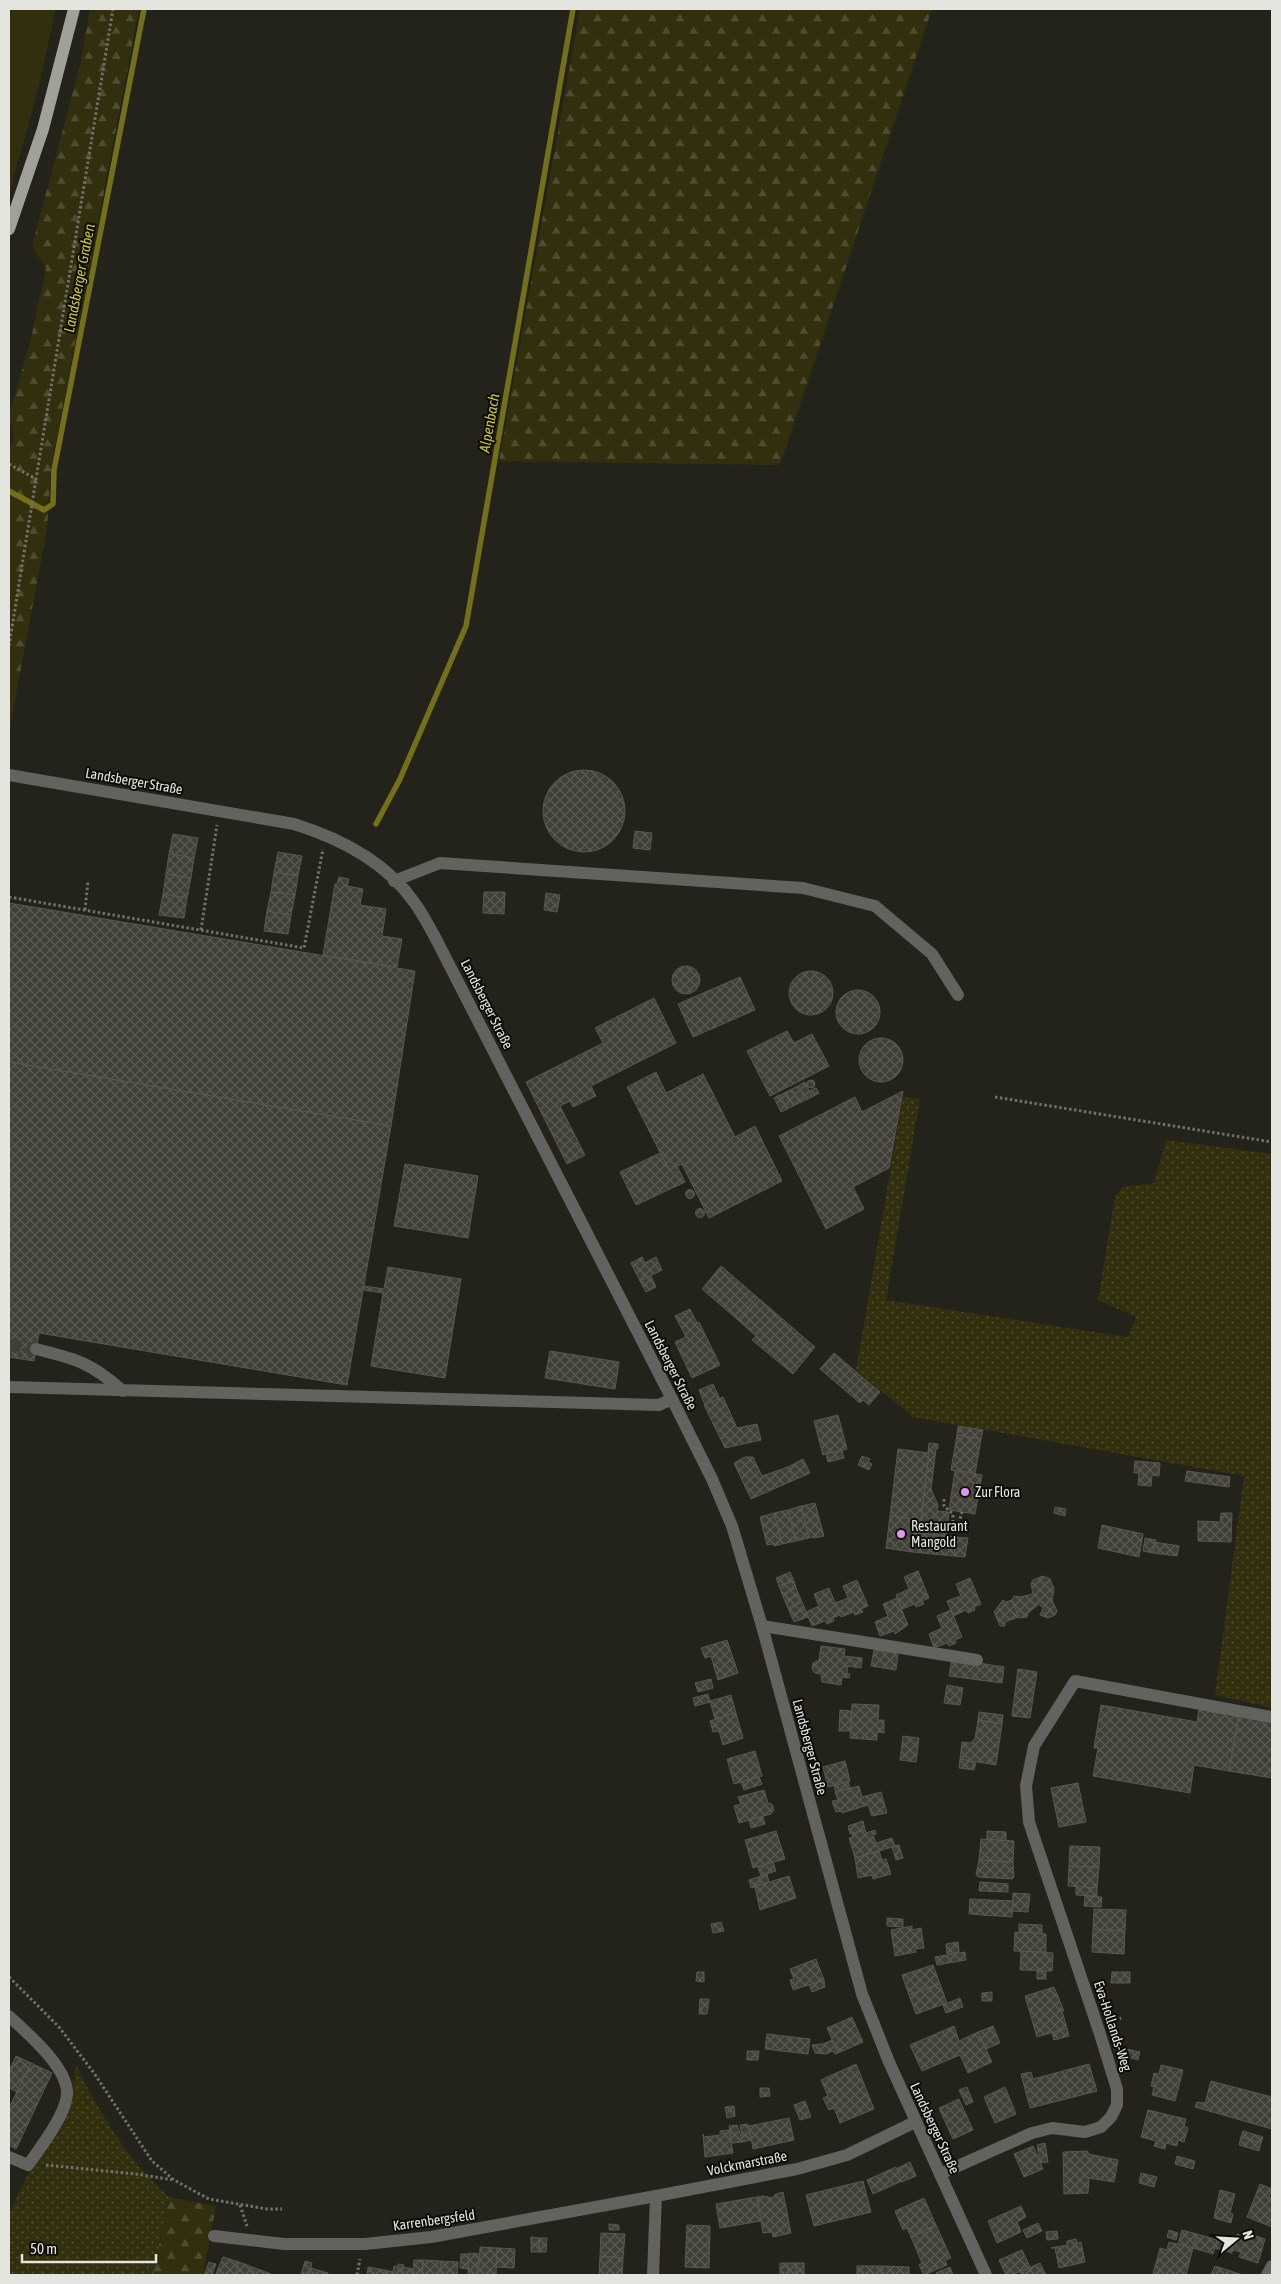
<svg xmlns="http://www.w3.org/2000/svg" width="1281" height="2284" viewBox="0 0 1281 2284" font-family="'Asap Condensed',sans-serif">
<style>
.grass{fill:url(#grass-dots)}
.forest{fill:url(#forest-firs)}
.park{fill:#312f0d}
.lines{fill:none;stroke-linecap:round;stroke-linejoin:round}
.stream{stroke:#746f19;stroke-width:5.5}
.building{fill:url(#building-cross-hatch);stroke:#58584f}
.minor-tunnel{stroke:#404039;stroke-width:12;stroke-dasharray:12 6;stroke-linecap:butt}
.path{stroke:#71716a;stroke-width:3;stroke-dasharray:2.5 2.5;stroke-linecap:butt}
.minor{stroke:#62625e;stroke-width:12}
.major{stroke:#a2a199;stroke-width:12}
.poi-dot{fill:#db99f5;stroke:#0c0c09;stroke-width:2}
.labels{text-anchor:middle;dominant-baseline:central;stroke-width:4;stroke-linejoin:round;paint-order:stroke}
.street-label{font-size:14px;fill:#e5e5e0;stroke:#0c0c09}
.poi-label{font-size:14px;fill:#e5e5e0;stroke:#0c0c09;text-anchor:start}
.water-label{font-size:15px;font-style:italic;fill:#d0c732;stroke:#0c0c09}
</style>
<defs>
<pattern id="grass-dots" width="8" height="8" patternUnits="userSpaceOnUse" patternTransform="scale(1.25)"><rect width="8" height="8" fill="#312f0d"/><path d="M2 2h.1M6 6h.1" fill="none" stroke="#4f4d30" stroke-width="1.8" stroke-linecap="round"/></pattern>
<pattern id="forest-firs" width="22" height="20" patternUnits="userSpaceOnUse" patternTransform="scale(1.25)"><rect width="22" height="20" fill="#312f0d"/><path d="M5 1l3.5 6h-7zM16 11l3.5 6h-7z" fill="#4f4d30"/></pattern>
<pattern id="building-cross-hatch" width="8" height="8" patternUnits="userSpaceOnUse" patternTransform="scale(1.25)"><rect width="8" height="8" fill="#404038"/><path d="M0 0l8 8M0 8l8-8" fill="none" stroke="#5b5b54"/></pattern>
</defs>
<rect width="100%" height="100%" fill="#23231b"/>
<g class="grass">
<polygon points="903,1097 920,1099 886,1300 1128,1337 1136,1317 1098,1300 1115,1196 1123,1187 1154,1183 1166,1140 1272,1154 1272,1708 1215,1695 1244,1476 913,1417 856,1370"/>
<path d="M 76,2065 C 99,2112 129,2162 169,2197 L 153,2275 L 9,2275 L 9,2214 L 27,2176 L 69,2107 Z"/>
</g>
<g class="forest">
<polygon points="90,9 139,9 51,468 47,529 9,732 9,447 14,440 9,414 30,343 46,269 32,246 80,65"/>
<polygon points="580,9 932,9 780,465 499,461"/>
<polygon points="169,2197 216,2206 203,2275 153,2275"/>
</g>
<polygon class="park" points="9,9 56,9 37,94 9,194"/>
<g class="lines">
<g class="stream">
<polyline points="9,491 44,510 53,504 54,470 144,9"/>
<polyline points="376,824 400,779 466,626 573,9"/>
</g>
</g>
<g class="building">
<circle cx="584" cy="811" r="41"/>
<polygon points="635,831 652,833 650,850 633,848"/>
<polygon points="173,834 198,838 194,858 169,854"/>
<polygon points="278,852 302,856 298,876 274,872"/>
<polygon points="169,854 194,858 191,878 166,874"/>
<polygon points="274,872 298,876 295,895 271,892"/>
<polygon points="166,874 191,878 187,898 163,894"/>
<polygon points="339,877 349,879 347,886 363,889 360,905 386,909 382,936 402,939 397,967 323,955 335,884 337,884"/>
<polygon points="271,892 295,895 291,915 267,911"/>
<polygon points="484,892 505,892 504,914 483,913"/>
<polygon points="546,893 560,895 557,912 544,910"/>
<polygon points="163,894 187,898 184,918 159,915"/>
<polygon points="9,903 415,971 391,1126 9,1062"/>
<polygon points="267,911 291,915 288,934 264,931"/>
<circle cx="686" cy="980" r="14"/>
<circle cx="811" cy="993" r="22"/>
<polygon points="740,977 755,1010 693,1037 678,1004"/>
<circle cx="858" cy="1012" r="22"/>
<polygon points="654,998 676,1043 591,1086 596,1096 573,1107 570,1101 560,1106 585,1155 567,1164 526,1082 603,1043 595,1028"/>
<polygon points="787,1031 794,1043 812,1034 829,1066 770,1096 747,1051"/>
<circle cx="881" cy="1060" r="22"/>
<polygon points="9,1062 391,1126 347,1385 39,1333 34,1361 9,1357"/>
<polygon points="656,1072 666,1093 703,1074 735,1137 755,1126 782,1181 709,1218 682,1164 669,1170 627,1087"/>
<circle cx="811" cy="1084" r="4"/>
<polygon points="805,1082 812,1097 806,1100 799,1085"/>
<polygon points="798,1086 805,1100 800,1103 792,1089"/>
<polygon points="816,1088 819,1093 812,1097 809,1091"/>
<polygon points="792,1089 799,1103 793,1106 786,1092"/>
<polygon points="903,1091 889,1168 853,1187 864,1209 826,1229 779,1136 855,1097 862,1112"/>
<polygon points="786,1092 793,1106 787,1109 780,1095"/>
<polygon points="779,1095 787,1109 781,1112 774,1098"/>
<polygon points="660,1153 669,1170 677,1166 685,1182 636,1205 620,1172"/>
<polygon points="405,1164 478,1176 468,1238 394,1226"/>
<circle cx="690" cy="1194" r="4.5"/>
<circle cx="700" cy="1213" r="4.5"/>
<polygon points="642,1257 645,1263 656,1257 662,1270 640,1281 631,1263"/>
<polygon points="721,1266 757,1297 738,1320 702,1289"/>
<polygon points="388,1267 461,1279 445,1378 371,1366 383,1293 364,1290 364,1286 384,1289"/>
<polygon points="651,1276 656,1287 646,1292 640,1281"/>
<polygon points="757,1297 815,1347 793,1374 752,1340 756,1336 738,1320"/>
<polygon points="690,1309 697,1323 699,1322 720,1365 692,1378 675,1342 686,1337 675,1316"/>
<polygon points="550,1351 619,1362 615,1389 545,1378"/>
<polygon points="834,1353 880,1392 869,1405 863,1400 860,1403 820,1369"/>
<polygon points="713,1384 720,1399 705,1405 699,1390"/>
<polygon points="723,1397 737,1428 757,1424 761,1440 725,1448 704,1405"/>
<polygon points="838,1415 847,1449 823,1455 814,1421"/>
<polygon points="958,1426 983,1430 981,1439 957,1435"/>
<polygon points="957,1435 981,1439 975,1474 951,1470"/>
<polygon points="929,1443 938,1444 938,1449 936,1449 931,1489 938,1505 937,1511 949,1512 946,1536 920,1533"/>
<polygon points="898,1449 929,1453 921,1520 890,1516"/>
<polygon points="842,1450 844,1458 828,1462 826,1454"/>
<polygon points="862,1456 870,1459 868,1462 872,1464 869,1470 858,1465"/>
<polygon points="745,1457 753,1457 762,1476 788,1467 794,1480 751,1499 734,1463"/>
<polygon points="803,1459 810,1473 794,1480 788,1467"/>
<polygon points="1135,1461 1160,1463 1159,1476 1152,1475 1151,1486 1138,1485 1139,1473 1134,1473"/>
<polygon points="955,1470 982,1475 975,1514 949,1510"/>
<polygon points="1187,1471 1230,1477 1229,1487 1185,1481"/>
<polygon points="815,1503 824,1536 814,1538 813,1537 809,1538 801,1506"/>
<polygon points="801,1506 809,1538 796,1541 788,1510"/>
<polygon points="1055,1507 1066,1509 1065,1516 1054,1513"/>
<polygon points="788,1510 796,1541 782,1544 774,1513"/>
<polygon points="774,1513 782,1544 774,1546 773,1544 767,1545 760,1517"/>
<polygon points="1221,1513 1232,1513 1231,1542 1198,1541 1198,1521 1220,1522"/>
<polygon points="890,1516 921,1520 919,1534 914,1533 912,1552 886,1548"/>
<polygon points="1102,1525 1143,1534 1139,1557 1098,1548"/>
<polygon points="914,1533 956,1537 954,1556 912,1552"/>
<polygon points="956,1537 968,1538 965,1557 954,1556"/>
<polygon points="1145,1538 1156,1540 1153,1553 1143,1551"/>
<polygon points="1155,1542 1179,1546 1177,1556 1153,1553"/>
<polygon points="918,1571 929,1598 922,1601 924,1604 916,1607 915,1604 902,1609 896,1595 909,1589 904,1577"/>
<polygon points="790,1572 794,1581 779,1586 776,1578"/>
<polygon points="1043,1576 1050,1579 1054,1589 1052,1600 1057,1611 1055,1615 1048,1618 1040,1615 1043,1608 1039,1604 1028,1613 1027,1617 1019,1618 1012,1600 1014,1596 1020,1597 1033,1594 1031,1584 1033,1580"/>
<polygon points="970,1578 981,1604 974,1607 975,1610 968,1613 966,1610 953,1616 947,1601 961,1596 956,1584"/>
<polygon points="857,1580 868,1606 861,1609 863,1612 855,1615 854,1612 841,1617 835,1603 848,1598 843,1586"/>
<polygon points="794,1581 796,1588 782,1594 779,1586"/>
<polygon points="796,1588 799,1595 785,1601 782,1594"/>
<polygon points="829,1588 840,1615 833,1618 834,1621 827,1624 825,1621 812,1626 806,1612 819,1606 814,1594"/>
<polygon points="799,1595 802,1602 788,1608 785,1601"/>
<polygon points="897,1598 908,1625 895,1634 894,1631 880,1636 875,1622 888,1616 883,1604"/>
<polygon points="1003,1600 1006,1602 1012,1600 1019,1617 1005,1622 1005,1626 1000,1626 994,1612"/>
<polygon points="802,1602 805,1609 791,1615 788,1608"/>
<polygon points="805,1609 808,1617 794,1622 791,1615"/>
<polygon points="951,1610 962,1637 955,1640 956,1643 949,1646 947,1643 934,1648 929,1634 942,1628 937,1616"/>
<polygon points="727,1640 738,1673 718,1680 711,1656 705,1658 701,1648"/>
<polygon points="821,1646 845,1649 844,1656 862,1658 861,1668 848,1666 847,1674 850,1674 849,1678 842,1677 841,1685 822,1682 821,1674 815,1673 812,1669 813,1663 819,1660"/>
<polygon points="874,1650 898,1654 896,1670 871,1666"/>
<polygon points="952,1659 1004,1667 1002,1683 949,1676"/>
<polygon points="1018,1669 1037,1672 1030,1718 1012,1716"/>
<polygon points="711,1679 713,1688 698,1692 695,1683"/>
<polygon points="947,1685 963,1688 960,1705 944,1703"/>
<polygon points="708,1694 710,1702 695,1706 693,1698"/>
<polygon points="731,1695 736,1713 715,1719 710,1701"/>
<polygon points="852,1704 879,1705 878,1720 884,1720 884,1733 877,1732 877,1740 850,1738"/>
<polygon points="1101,1705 1197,1722 1199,1708 1239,1715 1229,1771 1194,1765 1190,1793 1093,1776 1098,1748 1094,1748"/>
<polygon points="840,1710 851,1711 850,1731 839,1731"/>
<polygon points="979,1712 1003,1715 1002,1724 978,1720"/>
<polygon points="736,1713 743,1738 723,1745 719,1731 713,1732 710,1721"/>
<polygon points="1239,1715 1272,1720 1272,1778 1229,1771"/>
<polygon points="978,1720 1002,1724 996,1765 960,1759 962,1742 970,1743 975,1739"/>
<polygon points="903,1736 919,1738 916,1762 900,1760"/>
<polygon points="755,1751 762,1776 734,1784 727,1759"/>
<polygon points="960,1759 976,1762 974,1770 959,1768"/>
<polygon points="845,1761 850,1781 828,1787 823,1767"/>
<polygon points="759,1777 762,1784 744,1790 741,1782"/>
<polygon points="848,1781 850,1788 836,1792 834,1786"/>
<polygon points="1078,1783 1086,1822 1059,1827 1051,1788"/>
<polygon points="859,1786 862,1797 881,1792 887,1813 872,1816 868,1805 842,1813 841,1811 836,1812 832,1801 838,1800 835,1792"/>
<polygon points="764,1790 768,1803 772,1804 774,1810 771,1814 739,1823 734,1806 741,1804 738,1797"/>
<polygon points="763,1817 765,1824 751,1828 749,1820"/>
<polygon points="863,1821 865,1830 850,1834 848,1826"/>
<polygon points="865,1830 866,1833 875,1830 876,1834 873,1835 876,1843 892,1838 895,1846 899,1845 855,1858 849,1838 853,1837 852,1834"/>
<polygon points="776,1831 785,1859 753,1868 745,1840"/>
<polygon points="987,1831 1006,1832 1006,1841 987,1840"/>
<polygon points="981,1839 1014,1841 1013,1862 979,1860"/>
<polygon points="899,1845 903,1858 896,1860 892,1847"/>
<polygon points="1070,1846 1100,1847 1099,1867 1069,1866"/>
<polygon points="879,1851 882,1860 886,1859 891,1874 873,1879 872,1875 858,1878 855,1858"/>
<polygon points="979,1860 1013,1862 1014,1877 1012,1879 978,1877 976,1875"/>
<polygon points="773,1862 776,1871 761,1876 758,1867"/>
<polygon points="1069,1866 1099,1867 1097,1888 1068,1886"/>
<polygon points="767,1874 769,1882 751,1888 749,1880"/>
<polygon points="789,1876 796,1898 760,1910 755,1887 753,1887"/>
<polygon points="980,1882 1008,1884 1008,1892 979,1891"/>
<polygon points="1076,1886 1097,1888 1097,1896 1076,1895"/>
<polygon points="1013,1893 1030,1894 1028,1912 1012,1911"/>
<polygon points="1085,1896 1102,1897 1101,1907 1084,1906"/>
<polygon points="970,1899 1013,1901 1012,1917 969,1914"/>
<polygon points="1094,1909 1126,1910 1125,1931 1093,1929"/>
<polygon points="887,1918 903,1919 903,1927 887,1926"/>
<polygon points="721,1922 724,1931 713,1933 711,1924"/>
<polygon points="1019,1924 1042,1925 1042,1934 1019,1933"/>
<polygon points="912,1926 912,1930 921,1928 924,1948 915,1949 916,1952 895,1956 891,1930"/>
<polygon points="1093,1929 1125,1931 1124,1954 1092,1952"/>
<polygon points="1015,1932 1046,1934 1046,1952 1014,1951"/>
<polygon points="958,1942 959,1952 947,1954 946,1944"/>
<polygon points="1021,1951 1053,1953 1052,1971 1020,1970"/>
<polygon points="965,1952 966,1960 937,1965 935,1957"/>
<polygon points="816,1959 824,1980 793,1990 790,1980 794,1979 790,1969"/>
<polygon points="933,1965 940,1984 909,1995 902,1975"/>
<polygon points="1037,1970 1046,1971 1046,1979 1037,1979"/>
<polygon points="697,1972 704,1972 704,1982 696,1981"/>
<polygon points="1112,1972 1130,1972 1130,1983 1111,1983"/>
<polygon points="824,1980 825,1987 812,1992 809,1985"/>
<polygon points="940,1984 947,2003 916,2014 909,1995"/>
<polygon points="1054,1987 1064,2011 1062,2011 1067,2028 1037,2037 1025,1996"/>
<polygon points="992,1992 992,2001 982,2001 982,1993"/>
<polygon points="960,1998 963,2007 946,2013 943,2005"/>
<polygon points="700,1999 709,1999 707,2014 699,2014"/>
<polygon points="852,2017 863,2042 838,2053 827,2028"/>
<polygon points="954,2026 959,2041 978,2032 992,2062 968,2073 960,2055 922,2071 910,2045"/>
<polygon points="993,2026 1000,2043 986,2049 978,2032"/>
<polygon points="1067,2028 1069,2036 1054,2040 1052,2033"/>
<polygon points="767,2034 810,2039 808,2054 765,2049"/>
<polygon points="832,2040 838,2053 835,2054 833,2051 826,2054 815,2053 812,2045 823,2044"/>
<polygon points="1122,2048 1140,2052 1138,2060 1120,2055"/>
<polygon points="747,2051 759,2051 758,2060 747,2060"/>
<polygon points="16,2056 31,2063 17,2092 9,2088 9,2071"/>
<polygon points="31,2063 52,2073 16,2149 9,2145 9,2108"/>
<polygon points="856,2064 874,2109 840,2123 834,2108 829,2110 823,2098 828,2096 821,2080"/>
<polygon points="1089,2064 1097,2091 1070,2098 1063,2071"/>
<polygon points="1161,2065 1183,2070 1175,2101 1152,2095 1154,2087 1151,2086 1154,2073 1159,2074"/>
<polygon points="1063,2071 1070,2098 1030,2108 1021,2074 1031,2072 1033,2079"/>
<polygon points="1211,2081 1272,2097 1272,2129 1195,2107 1197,2102 1205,2103"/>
<polygon points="967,2087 973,2102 966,2105 959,2090"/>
<polygon points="1005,2087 1016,2114 995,2123 984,2097"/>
<polygon points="760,2088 769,2088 770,2096 760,2097"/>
<polygon points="959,2099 973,2130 953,2139 939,2108"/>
<polygon points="805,2101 811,2117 800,2120 794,2105"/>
<polygon points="734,2106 735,2116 727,2118 725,2107"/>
<polygon points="1148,2110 1186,2119 1184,2126 1188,2128 1184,2142 1178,2140 1177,2146 1166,2143 1165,2149 1154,2146 1156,2141 1141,2137"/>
<polygon points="789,2118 794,2140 753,2149 749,2126"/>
<polygon points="748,2124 751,2140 743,2142 740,2125"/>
<polygon points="737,2125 743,2142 732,2143 729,2126"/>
<polygon points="729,2130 733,2153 705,2157 703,2134 704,2137 720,2135 720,2131"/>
<polygon points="1243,2131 1263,2137 1261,2143 1241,2137"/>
<polygon points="1241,2137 1261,2143 1259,2151 1239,2145"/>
<polygon points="1045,2143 1048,2162 1040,2163 1037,2145"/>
<polygon points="1033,2146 1043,2169 1024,2177 1014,2154"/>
<polygon points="1088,2151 1088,2154 1118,2160 1114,2182 1089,2178 1088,2193 1064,2194 1063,2152"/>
<polygon points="1177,2156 1195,2161 1193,2169 1175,2164"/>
<polygon points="910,2162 916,2176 902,2182 896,2169"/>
<polygon points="896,2167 902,2181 873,2194 867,2180"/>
<polygon points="1141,2173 1157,2177 1154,2187 1139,2183"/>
<polygon points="863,2181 871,2212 814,2226 806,2195"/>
<polygon points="1260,2184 1272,2189 1269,2197 1272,2198 1272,2227 1247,2217"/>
<polygon points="1220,2190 1235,2194 1230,2213 1233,2214 1231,2223 1214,2218"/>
<polygon points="783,2192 791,2233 773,2237 772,2232 763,2233 757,2197 764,2196 772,2198 776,2194"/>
<polygon points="757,2197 761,2221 720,2228 716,2204"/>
<polygon points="924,2198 936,2225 911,2237 907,2228 903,2230 895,2211"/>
<polygon points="1021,2206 1026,2217 1017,2222 1021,2232 997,2243 988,2221"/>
<polygon points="1038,2223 1042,2231 1027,2238 1023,2230"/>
<polygon points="609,2224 619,2225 619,2230 609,2230"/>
<polygon points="687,2225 710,2226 709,2268 685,2267"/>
<polygon points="936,2225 951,2258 945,2260 947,2265 924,2275 919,2265 922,2263 911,2237"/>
<polygon points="1169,2230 1178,2233 1176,2240 1167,2237"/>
<polygon points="1182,2230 1197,2234 1193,2248 1178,2244"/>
<polygon points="1057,2231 1058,2239 1047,2240 1046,2232"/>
<polygon points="601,2233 625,2234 623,2258 600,2256"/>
<polygon points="1247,2233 1265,2239 1258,2263 1239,2257 1241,2252 1233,2250 1237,2234 1246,2237"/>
<polygon points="1197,2234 1217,2240 1213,2254 1193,2248"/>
<polygon points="531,2237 539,2238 539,2252 531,2252"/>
<polygon points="539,2238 547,2238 546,2252 539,2252"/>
<polygon points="1076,2239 1077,2243 1081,2242 1085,2262 1059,2268 1055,2248 1051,2248 1067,2245 1067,2241"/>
<polygon points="1217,2240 1234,2244 1232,2253 1215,2248"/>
<polygon points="1169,2242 1193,2248 1186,2275 1153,2274 1160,2248 1167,2250"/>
<polygon points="480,2247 497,2248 496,2275 476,2275 477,2266 479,2266"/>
<polygon points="497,2248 515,2249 514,2268 496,2267"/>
<polygon points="1022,2250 1030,2267 1012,2275 1006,2275 999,2260"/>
<polygon points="469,2253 480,2254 476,2275 468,2275"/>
<polygon points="461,2254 469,2254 468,2269 460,2268"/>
<polygon points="600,2256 623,2258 622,2275 599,2275"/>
<polygon points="223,2257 239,2262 235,2275 216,2274"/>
<polygon points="414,2260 423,2260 422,2275 413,2275"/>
<polygon points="423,2260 441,2261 440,2275 422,2275"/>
<polygon points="305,2261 312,2263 309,2275 301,2275"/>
<polygon points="441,2261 458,2262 457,2275 440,2275"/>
<polygon points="209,2262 216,2264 212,2275 204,2275"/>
<polygon points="239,2262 255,2268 252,2275 235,2275"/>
<rect x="780" y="2263" width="8" height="12"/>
<rect x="788" y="2263" width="8" height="12"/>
<rect x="796" y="2263" width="8" height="12"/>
<polygon points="1040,2263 1046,2275 1022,2275 1020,2272"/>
<polygon points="398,2264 404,2265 402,2275 385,2275 385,2270 393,2272 394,2266 398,2267"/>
<rect x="857" y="2266" width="25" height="9"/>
<polygon points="882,2266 909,2267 909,2275 882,2275"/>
<polygon points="1215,2266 1243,2275 1211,2275"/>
<polygon points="368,2267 385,2270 385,2275 367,2275"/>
<polygon points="403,2267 413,2269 412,2275 402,2275"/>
<polygon points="950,2267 953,2275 937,2275 936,2273"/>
<polygon points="255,2268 271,2274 270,2275 252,2275"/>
<polygon points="311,2268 328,2273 328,2275 309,2275"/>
</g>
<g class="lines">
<polyline class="minor-tunnel" points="9,1345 36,1349"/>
<g class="path">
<polyline points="9,464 36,479 113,9"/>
<polyline points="9,646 36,479"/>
<polyline points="9,897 304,948 323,849"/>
<polyline points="85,910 88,881"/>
<polyline points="201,930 217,825"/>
<polyline points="995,1097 1272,1142"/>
<polyline points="944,1499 944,1506 953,1514 953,1530 957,1529 962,1512"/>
<polyline points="9,1977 59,2027 94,2073 152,2161 174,2180 209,2199 267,2209 282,2209"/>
<polyline points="1110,2021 1121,2018"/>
<polyline points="46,2165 136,2174 174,2180"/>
<polyline points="240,2205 247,2226"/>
<polyline points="357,2275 360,2259"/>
</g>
<g class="minor">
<path d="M 9,775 L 294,824 C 339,838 386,862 414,902 C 423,914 430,928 437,941 L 672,1399 L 712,1479 L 732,1526 L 762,1626 L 862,1994 L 889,2062 L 986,2275"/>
<polyline points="394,881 440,863 803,888 875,906 932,954 958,995"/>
<path d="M 36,1349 C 77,1359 91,1363 123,1391"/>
<polyline points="9,1387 659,1405 672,1399"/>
<polyline points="762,1626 977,1660"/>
<path d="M 9,2016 C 27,2033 69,2068 67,2095 C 65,2116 40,2148 28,2165 L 9,2157"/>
<polyline points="940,2174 1032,2133 1052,2128 1085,2132 1101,2127 1111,2117 1117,2105 1117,2089 1099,2031 1029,1822 1026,1786 1034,1746 1075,1681 1272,1717"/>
<polyline points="214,2236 284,2244 365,2244 431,2237 656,2196"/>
<polyline points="653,2275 656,2196 797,2169 847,2155 915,2122"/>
<polyline points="1267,2275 1272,2266"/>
</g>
<polyline class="major" points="9,229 43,129 74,9"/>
</g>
<g class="poi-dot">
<circle cx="965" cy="1492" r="5"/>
<circle cx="901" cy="1534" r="5"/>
</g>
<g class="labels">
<g class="street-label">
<text transform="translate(134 781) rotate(10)">Landsberger Straße</text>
<text transform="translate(487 1004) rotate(63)">Landsberger Straße</text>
<text transform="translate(671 1365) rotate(63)">Landsberger Straße</text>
<text transform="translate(810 1747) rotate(75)">Landsberger Straße</text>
<text transform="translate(1113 2026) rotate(72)">Eva-Hollands-Weg</text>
<text transform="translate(935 2128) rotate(65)">Landsberger Straße</text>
<text transform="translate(747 2163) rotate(-11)">Volckmarstraße</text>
<text transform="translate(434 2220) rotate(-8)">Karrenbergsfeld</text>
</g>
<g class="poi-label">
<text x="975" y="1492">Zur Flora</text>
<text x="911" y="1526">Restaurant<tspan x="911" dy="16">Mangold</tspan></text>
</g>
<g class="water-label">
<text transform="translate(79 278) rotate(-79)">Landsberger Graben</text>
<text transform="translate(489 423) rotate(-80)">Alpenbach</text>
</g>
</g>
<rect width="1281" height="2284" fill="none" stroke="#e5e5e0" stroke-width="20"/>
<g transform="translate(1236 2239) rotate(72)" stroke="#0c0c09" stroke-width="4" paint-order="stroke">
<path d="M0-4L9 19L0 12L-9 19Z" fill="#e5e5e0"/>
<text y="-8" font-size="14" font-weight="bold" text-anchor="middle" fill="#e5e5e0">N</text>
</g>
<path d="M22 2254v8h134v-8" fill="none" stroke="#e5e5e0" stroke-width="2.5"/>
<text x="30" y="2254" font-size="15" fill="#e5e5e0" stroke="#0c0c09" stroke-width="4" paint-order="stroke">50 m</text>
</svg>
